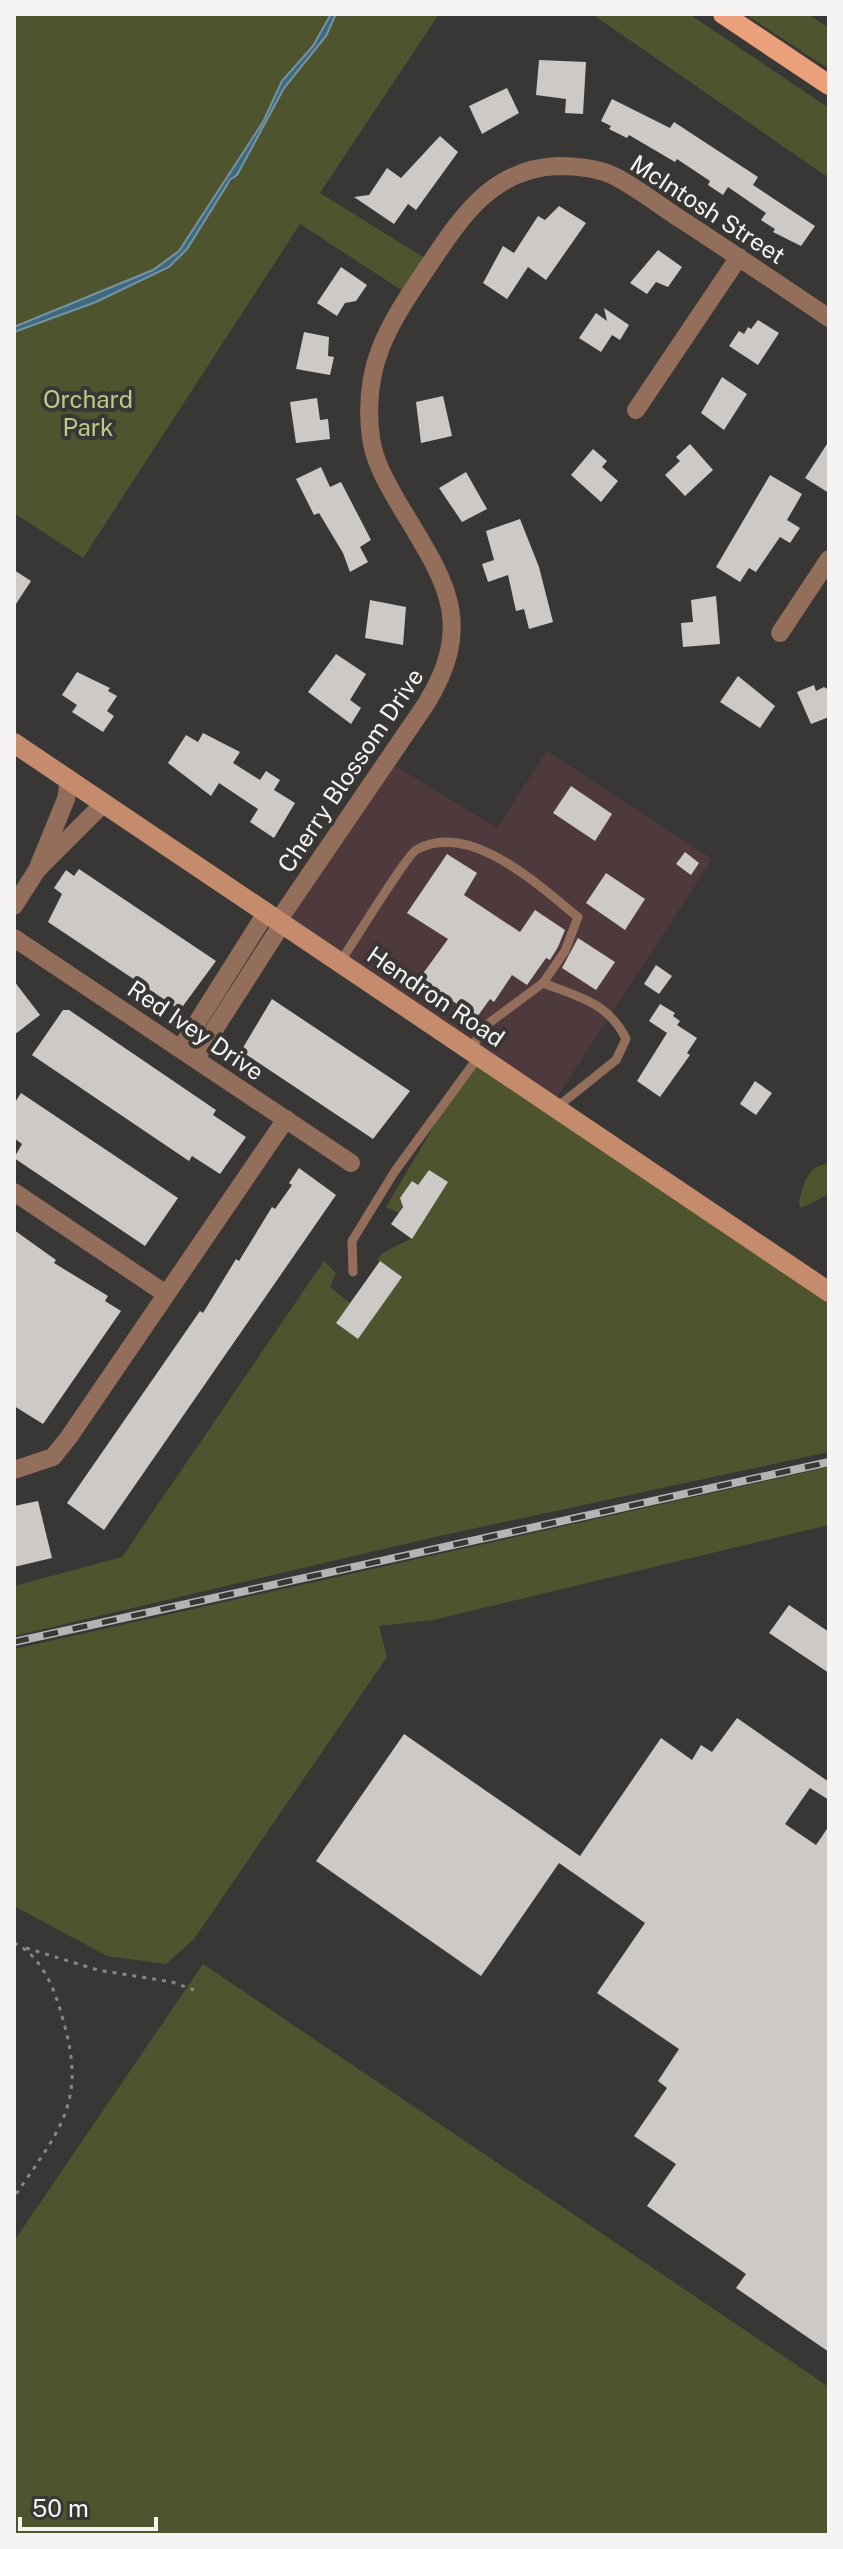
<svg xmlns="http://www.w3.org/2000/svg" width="843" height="2549" viewBox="0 0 843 2549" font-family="'Public Sans',sans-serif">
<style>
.commercial{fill:#4e393c}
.green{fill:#4e552e}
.water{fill:#3e697f;stroke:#7593a2;stroke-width:2}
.building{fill:#ccc9c6}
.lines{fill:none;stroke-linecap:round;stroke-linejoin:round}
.path{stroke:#888684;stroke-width:3;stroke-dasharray:4 6;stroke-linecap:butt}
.lane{stroke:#926e5b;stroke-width:9}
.street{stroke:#926e5b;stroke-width:18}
.secondary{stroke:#c48b6d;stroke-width:20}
.primary{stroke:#eaa17b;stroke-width:20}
.rail-casing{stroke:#b5b4b2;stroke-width:8}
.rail{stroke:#393735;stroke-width:5;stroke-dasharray:15;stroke-linecap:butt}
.labels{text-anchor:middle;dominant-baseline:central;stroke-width:8;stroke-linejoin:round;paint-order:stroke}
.street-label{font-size:24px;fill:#f5f4f2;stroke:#393735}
.park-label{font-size:24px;fill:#bdc986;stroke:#393735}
</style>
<rect width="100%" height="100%" fill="#393735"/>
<polygon class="commercial" points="547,751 712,859 557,1097 276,907 379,756 497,828"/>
<g class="green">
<polygon points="14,14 331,14 313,46 282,81 263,122 179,251 153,270 14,327"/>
<polygon points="336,14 439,14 320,193 431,262 409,295 300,224 83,558 14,513 14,332 96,302 169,267 187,249 217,198 237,175 284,88 326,36"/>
<polygon points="592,14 689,14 829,108 829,178"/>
<polygon points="745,14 808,14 829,28 829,69"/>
<path d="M 476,1064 L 829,1301 L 829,1452 L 439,1536 L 14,1636 L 14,1586 L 122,1557 L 324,1261 L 336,1273 L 330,1287 L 350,1303 L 336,1323 L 358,1339 L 401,1277 L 377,1259 C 387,1248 402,1244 412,1238 L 447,1182 L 429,1170 L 418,1185 L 412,1181 L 399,1213 L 386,1207 L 448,1102 Z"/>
<path d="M 829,1164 L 829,1194 L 801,1208 L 799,1203 C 802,1186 808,1164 829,1164 Z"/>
<polygon points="829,1467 829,1525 433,1620 379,1626 387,1657 194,1939 166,1964 107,1956 14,1906 14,1649"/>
<polygon points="203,1964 829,2387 829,2535 14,2535 14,2241"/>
</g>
<polygon class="water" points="331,14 336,14 326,36 284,88 237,175 230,180 187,249 169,267 96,302 14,332 14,327 153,270 179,251 263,122 282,81 313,46"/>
<g class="building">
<polygon points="539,60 586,62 583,114 565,113 566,99 536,95"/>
<polygon points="507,88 519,113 482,134 469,106"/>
<polygon points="612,99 670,128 674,122 758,177 753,185 815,226 801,246 773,232 775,229 761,220 766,213 728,187 723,195 708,185 710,181 677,159 675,162 629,135 627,138 609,129 611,126 601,121"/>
<polygon points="440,136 458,152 416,210 408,204 394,224 354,197 369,195 387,168 401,178"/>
<polygon points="559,206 586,223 546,280 528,267 507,299 483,283 503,246 514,253 538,216 545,220"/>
<polygon points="658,250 682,267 668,287 656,282 647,294 630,283"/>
<polygon points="341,267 367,285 356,301 345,303 337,316 317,303"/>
<polygon points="604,308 629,325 620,340 612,335 601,352 579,338 596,313 607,321"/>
<polygon points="758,320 779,333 758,365 729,346 739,331 744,334 748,327 751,329"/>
<polygon points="304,332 329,337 328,356 334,357 330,375 296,369"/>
<polygon points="722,377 747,394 724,430 701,413"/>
<polygon points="443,396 452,436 421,443 416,402"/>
<polygon points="317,398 320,420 328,419 330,439 296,443 290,402"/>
<polygon points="829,441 829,493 805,478"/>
<polygon points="690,444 713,470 685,496 665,475 680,461 676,457"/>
<polygon points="593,449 607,461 602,467 618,481 601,502 571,475"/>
<polygon points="321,467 330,487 341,482 371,540 360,547 368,562 350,572 343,553 319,513 314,515 296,479"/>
<polygon points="466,472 487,509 462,522 439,488"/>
<polygon points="770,475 802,494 787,520 800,528 790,543 780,537 756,572 749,568 740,582 716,567"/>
<polygon points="520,519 539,567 553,622 529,629 524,609 516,611 508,575 488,582 482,564 494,560 486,531"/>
<polygon points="14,570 31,581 14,607"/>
<polygon points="716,596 720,644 683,647 681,623 693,622 691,600"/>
<polygon points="370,600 406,607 403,645 365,638"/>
<polygon points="336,654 366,674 350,700 361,708 351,724 308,692"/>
<polygon points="77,672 110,688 108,691 117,696 107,711 114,716 103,732 72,712 77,705 62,695"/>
<polygon points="738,676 775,706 760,728 720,702"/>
<polygon points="814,685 816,691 824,687 829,690 829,717 811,724 797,692"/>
<polygon points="203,733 240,752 233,763 260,780 266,771 280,780 274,790 295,803 274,838 250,822 258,809 219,783 211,796 168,763 186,735 198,742"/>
<polygon points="571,786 612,814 595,841 553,813"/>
<polygon points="685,852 699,863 691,875 676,864"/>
<polygon points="447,854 477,873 464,895 520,932 535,910 565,930 558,947 550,960 546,958 527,985 512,975 494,1002 490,999 477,1017 419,979 448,939 407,913"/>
<polygon points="79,869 216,961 180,1010 48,922 62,894 54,888 66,870 74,876"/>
<polygon points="606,873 645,899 625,930 586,903"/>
<polygon points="578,938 615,962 596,990 562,968"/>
<polygon points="656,965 672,976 659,994 644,984"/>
<polygon points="14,981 40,1015 14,1035"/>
<polygon points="272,999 410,1091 373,1139 241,1051"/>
<polygon points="660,1004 675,1013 673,1016 680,1021 677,1025 697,1038 687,1053 690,1055 660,1097 637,1081 667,1033 649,1021"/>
<polygon points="63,1010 69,1010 216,1110 213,1115 246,1137 220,1174 192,1156 189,1161 32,1055"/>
<polygon points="755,1081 772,1093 756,1115 740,1104"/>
<polygon points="21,1093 178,1198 145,1246 14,1158 22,1144 14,1138 14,1104"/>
<polygon points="299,1168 336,1195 104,1530 67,1503 200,1311 203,1313 236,1259 239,1261 272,1207 275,1209 292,1185 289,1183"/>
<polygon points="429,1170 448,1182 412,1239 391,1224 403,1207 400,1198 412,1181 418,1185"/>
<polygon points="14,1230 56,1260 54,1263 108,1296 105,1301 121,1311 43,1424 14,1406"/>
<polygon points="380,1261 402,1277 358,1339 336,1323"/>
<polygon points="38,1501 52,1558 14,1567 14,1506"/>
<polygon points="789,1605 829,1632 829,1673 769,1633"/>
<polygon points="737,1718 829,1782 829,1800 810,1788 785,1824 816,1845 829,1826 829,2352 736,2288 746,2274 647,2206 676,2164 634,2136 667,2088 658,2081 679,2049 597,1993 645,1923 559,1863 481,1976 316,1861 404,1734 580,1856 661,1738 692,1760 701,1745 712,1752"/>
</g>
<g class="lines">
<g class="path">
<path d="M 14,1943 C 35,1952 50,1978 57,2000 C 89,2096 68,2119 14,2197"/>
<polyline points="26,1948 98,1970 172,1982 194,1990"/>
</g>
<g class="lane">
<path d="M 340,962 C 352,945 406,856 416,850 C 470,819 540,887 578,917 L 565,951 L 543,983 L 489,1023 L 470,1049"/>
<path d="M 543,983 C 579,997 609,1003 626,1039 L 616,1060 L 556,1108"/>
<polyline points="353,1272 352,1241 395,1171 479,1056"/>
</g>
<g class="street">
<polyline points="636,410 739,257"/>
<polyline points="780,633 829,559"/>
<polyline points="37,870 66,799 69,781"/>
<polyline points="14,906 37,870 103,804"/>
<path d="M 278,921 L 426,704 C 479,618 441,576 396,499 C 385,480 374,460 371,438 C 361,364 390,323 429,265 C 462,216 492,169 557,166 C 576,166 599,168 616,177 C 639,189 660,206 682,220 C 731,252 780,285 829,318"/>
<polyline points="14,938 351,1163"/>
<polyline points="181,1048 266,913"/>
<polyline points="196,1058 282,924"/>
<polyline points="14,1192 166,1294"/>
<polyline points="14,1470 53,1457 69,1437 286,1119"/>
</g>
<polyline class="secondary" points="14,743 829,1292"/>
<polyline class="primary" points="723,14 829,85"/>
<defs>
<polyline id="rail" points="14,1642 829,1462"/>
</defs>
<use href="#rail" class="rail-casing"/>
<use href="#rail" class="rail"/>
</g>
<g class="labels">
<g class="street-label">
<text transform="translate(708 209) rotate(33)">McIntosh Street</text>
<text transform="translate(350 770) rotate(-56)">Cherry Blossom Drive</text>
<text transform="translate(436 996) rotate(34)">Hendron Road</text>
<text transform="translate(196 1030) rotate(34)">Red Ivey Drive</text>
</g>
<g class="park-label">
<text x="88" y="399">Orchard<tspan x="88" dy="28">Park</tspan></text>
</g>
</g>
<rect width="843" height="2549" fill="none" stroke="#f5f4f2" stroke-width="32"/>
<path d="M20 2517v12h136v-12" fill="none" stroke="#f5f4f2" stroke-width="4"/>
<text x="32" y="2517" font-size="24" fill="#f5f4f2" stroke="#393735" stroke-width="6" paint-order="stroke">50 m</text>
</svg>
